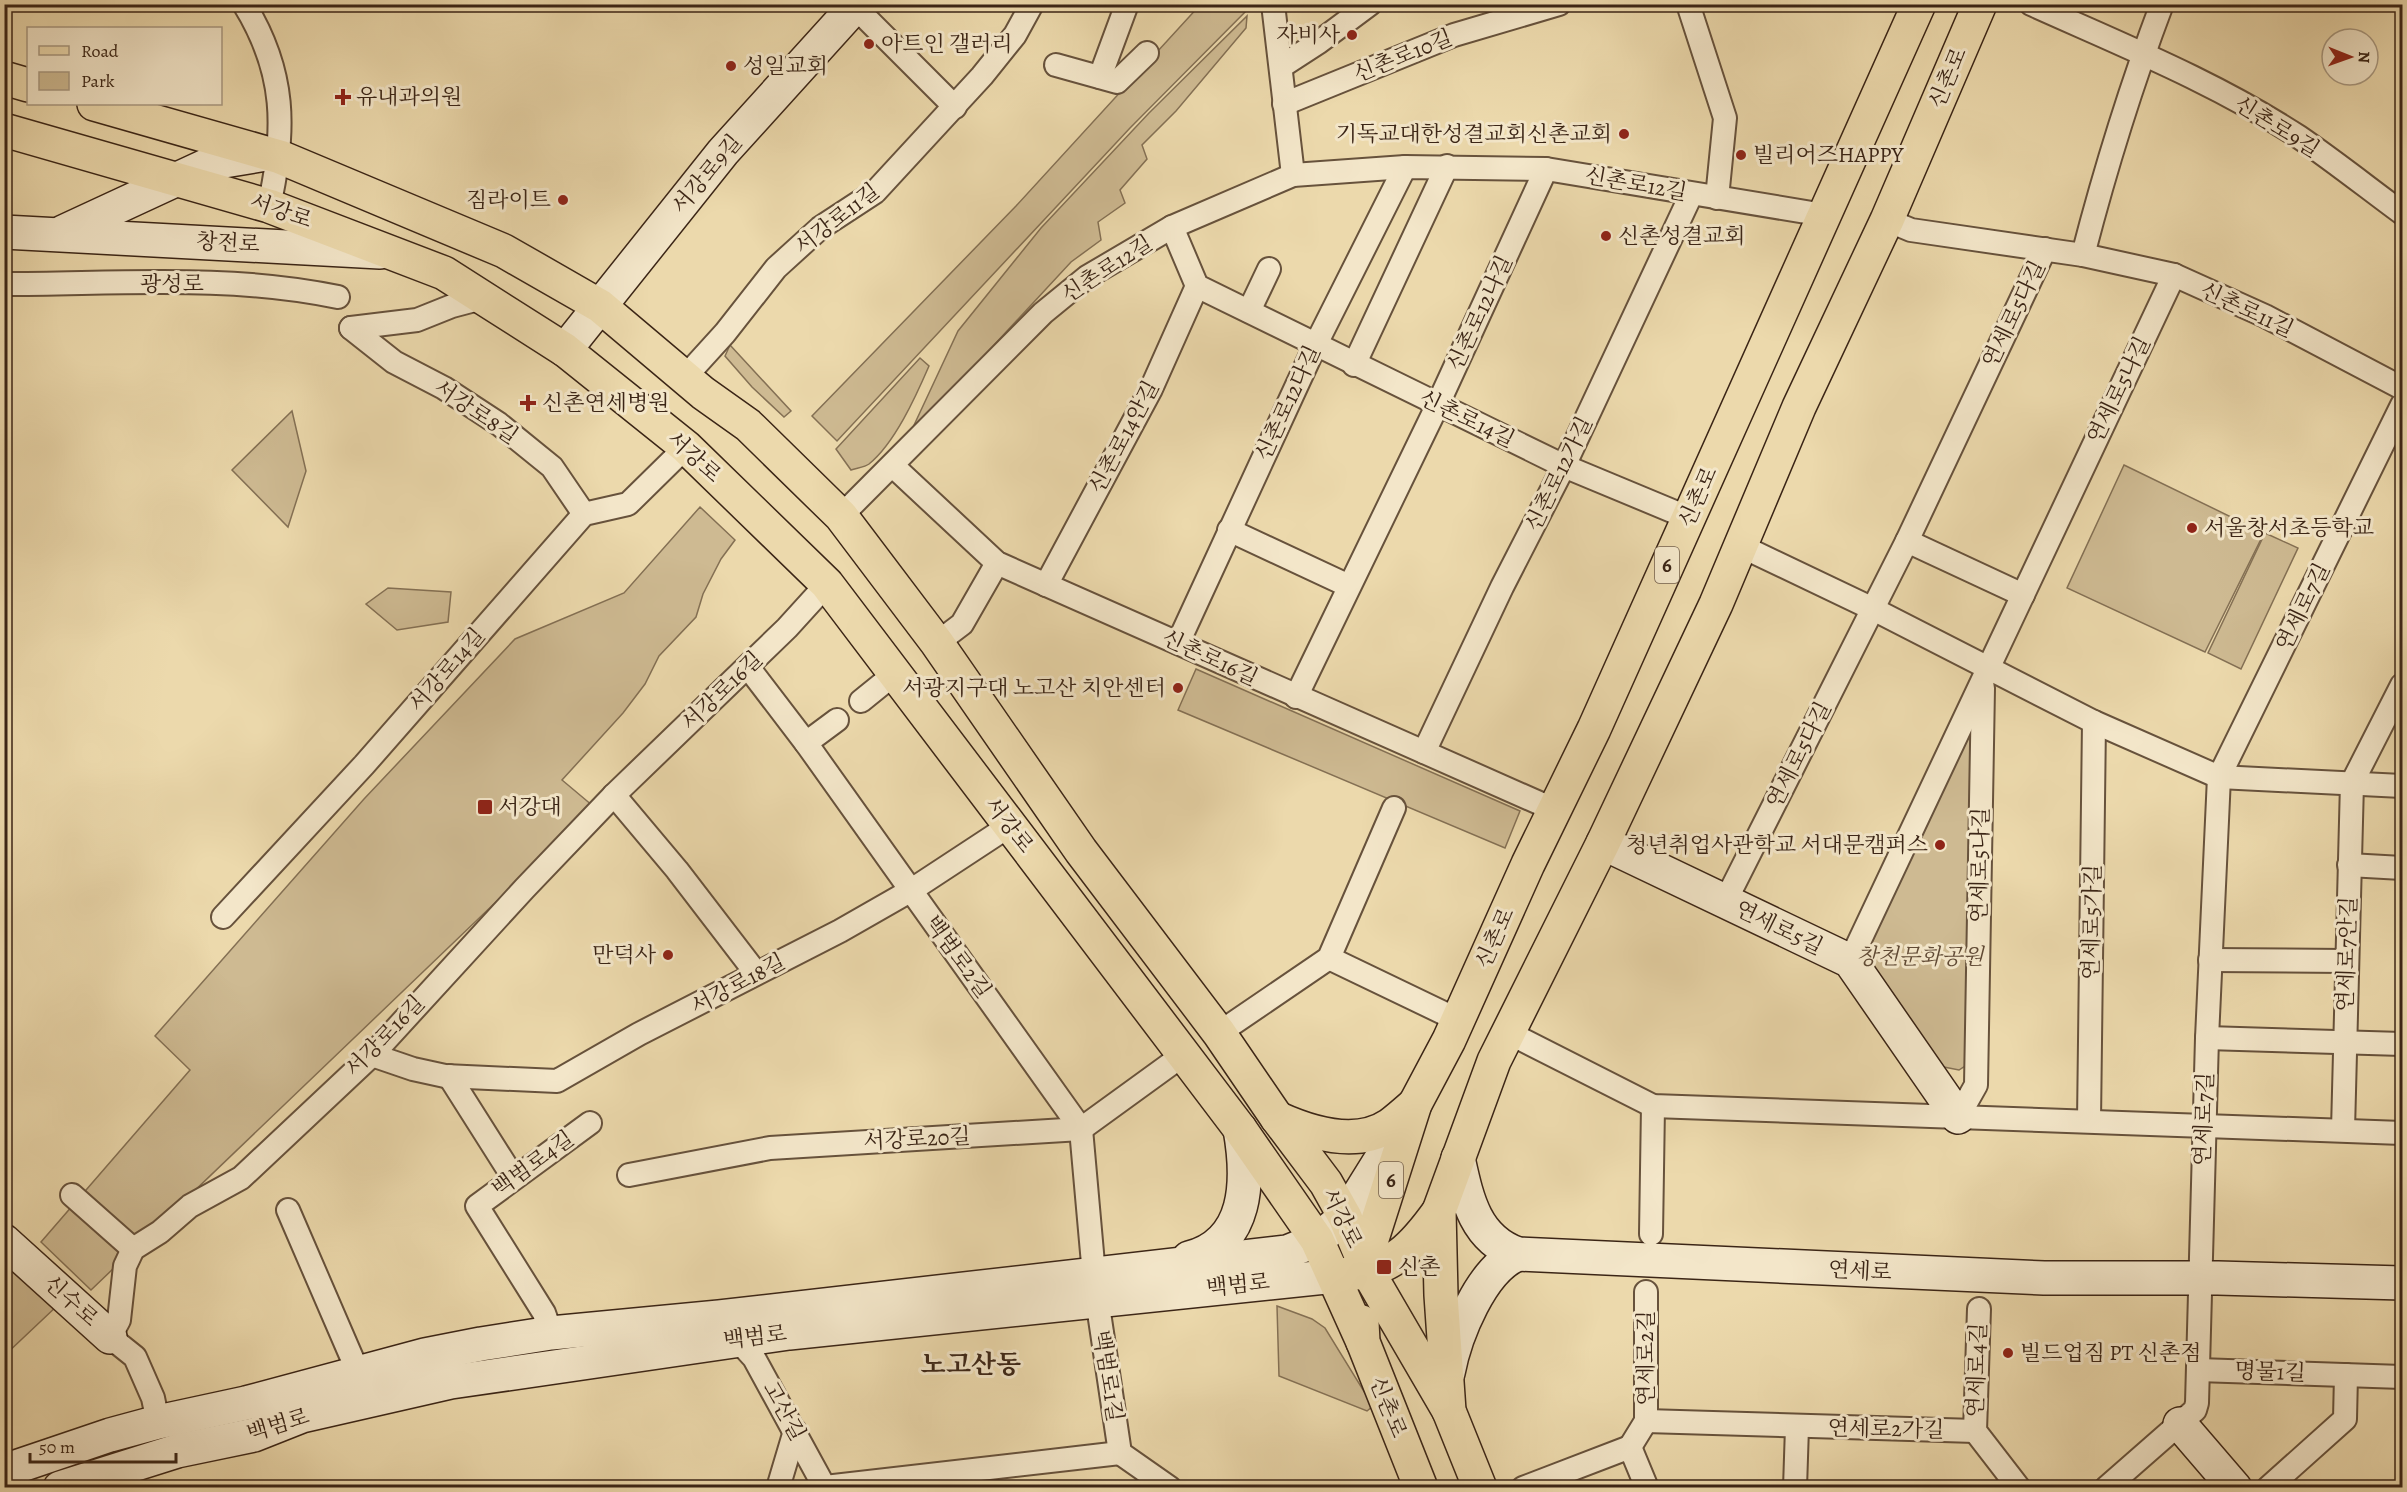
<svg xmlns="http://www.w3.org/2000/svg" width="2407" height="1492" viewBox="0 0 2407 1492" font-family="Alegreya,'Noto Serif KR',serif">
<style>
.green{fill:#ceba92;stroke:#847054;stroke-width:1.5}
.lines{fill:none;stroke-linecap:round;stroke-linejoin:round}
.street-casing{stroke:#67523c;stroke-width:26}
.secondary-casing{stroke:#3b2516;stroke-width:36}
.primary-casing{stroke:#3b2516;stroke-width:36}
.street{stroke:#f3e6c9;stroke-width:22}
.secondary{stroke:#f3e6c9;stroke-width:33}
.primary{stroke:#ecd9ac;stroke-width:33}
.poi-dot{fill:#8f2418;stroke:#f3e6c9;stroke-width:2}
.labels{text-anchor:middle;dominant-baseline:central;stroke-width:6;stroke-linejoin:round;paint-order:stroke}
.shield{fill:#f3e6c9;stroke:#725f4c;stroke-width:1.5}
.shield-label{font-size:21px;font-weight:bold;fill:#3b2516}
.poi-label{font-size:22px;fill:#3b2516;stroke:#f3e6c9;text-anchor:start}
.street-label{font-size:22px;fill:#3b2516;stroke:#f3e6c9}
.park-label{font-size:22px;font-style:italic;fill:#604a35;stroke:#f3e6c9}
.quarter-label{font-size:26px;font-weight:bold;fill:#3b2516;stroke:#f3e6c9}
</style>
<rect width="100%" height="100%" fill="#ecd9ac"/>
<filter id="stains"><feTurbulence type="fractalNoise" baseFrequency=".00333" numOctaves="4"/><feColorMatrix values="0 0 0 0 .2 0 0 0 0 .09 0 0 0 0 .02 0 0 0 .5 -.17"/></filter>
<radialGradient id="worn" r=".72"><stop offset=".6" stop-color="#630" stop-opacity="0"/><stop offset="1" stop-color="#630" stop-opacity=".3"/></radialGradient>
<g class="green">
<polygon points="1200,5 1252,5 1130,128 837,441 812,416 1016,206"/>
<polygon points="1247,16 1246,28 1176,111 1142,145 1147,159 1120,190 1125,203 1098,222 1101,240 1071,262 908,438 958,331 1041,228 1149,113"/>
<polygon points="730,345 791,411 784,417 752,387 725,356"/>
<path d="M 920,358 L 929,366 C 916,396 895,443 869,464 C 865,467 857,468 851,470 L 836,449 Z"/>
<polygon points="292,411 306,471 288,527 232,470"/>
<polygon points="2124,465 2264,533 2205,652 2067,588"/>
<polygon points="700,507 735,540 721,559 703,594 696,617 659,656 645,684 623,713 562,780 593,806 521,878 91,1290 41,1242 190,1070 155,1036 364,799 515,639 624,593"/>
<polygon points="2265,533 2298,548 2241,669 2208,653"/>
<polygon points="388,588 451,592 448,622 397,630 366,604"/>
<polygon points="1196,669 1520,811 1505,848 1178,710"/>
<polygon points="1974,710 1965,1066 1959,1070 1944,1067 1862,964"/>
<polygon points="22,1259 58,1305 5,1355 5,1275"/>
<polygon points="1277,1306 1312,1319 1325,1328 1373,1406 1367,1411 1279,1376"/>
</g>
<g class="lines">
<defs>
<g id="street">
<path d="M 244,4 C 286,72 286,130 269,206"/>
<polyline points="1273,4 1293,175"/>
<polyline points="1688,4 1725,118 1717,198"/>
<path d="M 2031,4 C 2122,45 2215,82 2299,137 C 2334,161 2368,188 2402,213"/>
<polyline points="855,7 955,107"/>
<polyline points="1056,65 1117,82 1147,53"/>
<polyline points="1282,66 1319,42 1370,4"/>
<polyline points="1100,77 1127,4"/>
<polyline points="1284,104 1454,35 1559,4"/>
<polyline points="1887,220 1911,230 2083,255 2174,275 2265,316 2402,388"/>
<polyline points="1172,227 1197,286 1564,466 1689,518"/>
<path d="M 2083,255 C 2105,170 2131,86 2162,4"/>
<path d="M 4,284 C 115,284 229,274 338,297"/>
<polyline points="1249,311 1269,269"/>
<polyline points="351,328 394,362 444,388 499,424 552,467 584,514"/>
<polyline points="351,328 417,320 452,306 486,297"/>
<polyline points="1354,365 1447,166"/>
<polyline points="685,377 725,333 776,268 820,228 875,192 982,76 1015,35 1032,4"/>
<polyline points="893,466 997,563 1555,810"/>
<polyline points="841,516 1043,313 1087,277 1172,227 1293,175 1405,167 1546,169 1824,215"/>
<polyline points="1229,530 1349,586"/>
<polyline points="1907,541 2023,595"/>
<polyline points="1741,546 1873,609 2094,722 2219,777 2402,786"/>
<polyline points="1046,585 1151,389 1197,286"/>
<polyline points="937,643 962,624 997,563"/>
<polyline points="1178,643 1315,346 1405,167"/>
<polyline points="748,667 806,743 1081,1129 1094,1275"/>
<polyline points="1296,697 1438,404 1546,169"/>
<polyline points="861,701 882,684"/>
<polyline points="806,743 837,720"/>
<polyline points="1424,752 1502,587 1564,466 1691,195"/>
<polyline points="614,795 677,870 756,973"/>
<polyline points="2349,865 2402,868"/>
<polyline points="1725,902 1907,541 2045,249"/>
<polyline points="223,917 364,765 584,514 628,504 686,447"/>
<polyline points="1329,958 1458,1020"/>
<polyline points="2210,960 2346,961"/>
<polyline points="1850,961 2174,275"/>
<polyline points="1507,1032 1653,1106 2402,1133"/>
<polyline points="1219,1033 1329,958 1394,808"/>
<polyline points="2207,1038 2402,1044"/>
<polyline points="372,1055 413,1069 445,1076 557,1081 639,1034 840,931 910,891 1009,826"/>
<polyline points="449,1076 513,1177"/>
<polyline points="1958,1117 1976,1085 1983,688"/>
<polyline points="2089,1121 2094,722"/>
<polyline points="2343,1130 2352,783 2402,685"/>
<polyline points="629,1175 770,1148 1081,1129 1183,1055"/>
<polyline points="72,1195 133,1249"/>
<polyline points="288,1210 358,1372"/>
<polyline points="1651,1234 1653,1106"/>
<polyline points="1097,1299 1120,1453 1170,1488"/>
<polyline points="1979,1309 1975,1431 2019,1488"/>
<polyline points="551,1333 544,1313 477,1206 590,1123"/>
<polyline points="731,1333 754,1358 825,1488"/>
<polyline points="2198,1370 2402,1377"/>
<polyline points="1646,1421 1975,1431"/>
<polyline points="158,1422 153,1398 135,1357 110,1337 119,1320 125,1266 133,1249 160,1232 190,1206 241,1178 372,1055 525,888 614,795 787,628 827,584"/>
<polyline points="1630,1447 1646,1421 1646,1292"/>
<polyline points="1630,1447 1647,1488"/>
<polyline points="825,1487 1120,1453"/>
<polyline points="778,1488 795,1431"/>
<polyline points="1523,1488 1630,1447"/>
<polyline points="1795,1488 1797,1427"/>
<polyline points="2106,1488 2195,1410 2197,1403 2207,1038 2219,777 2402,405"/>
<polyline points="2268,1488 2345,1419 2346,1375"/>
</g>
<g id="secondary">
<polyline points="4,232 380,252"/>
<polyline points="63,232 212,163 266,154"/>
<polyline points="565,350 723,152 857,4"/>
<polyline points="1603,843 1850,961 1958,1117"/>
<path d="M 1458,1158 C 1467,1199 1475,1239 1518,1254 L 2044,1278 L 2218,1278 L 2402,1283"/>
<polyline points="4,1241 110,1337"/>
<path d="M 1189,1258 C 1249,1243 1249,1180 1240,1129"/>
<path d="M 1448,1373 C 1455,1336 1481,1269 1518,1254"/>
<polyline points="2180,1424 2235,1488"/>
<polyline points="4,1471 110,1435 158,1422 246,1403 425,1355 481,1344 551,1333 719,1317 1287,1252 1317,1240 1345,1217 1401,1127"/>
<polyline points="60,1488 177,1451 254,1435 302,1416 451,1382 789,1333 1335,1276"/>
</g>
<g id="primary">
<polyline points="4,78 28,85"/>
<polyline points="94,104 280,157 504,251 600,306 703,393 748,425 841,516 937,643 1081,851 1219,1033 1277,1118 1326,1183 1345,1217 1368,1272 1449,1411"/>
<polyline points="4,130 269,206 444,273 565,350 686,447 827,584 1240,1129 1317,1240 1363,1342"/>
<path d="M 1277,1118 C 1310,1133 1356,1148 1390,1125 C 1398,1119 1407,1111 1415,1104"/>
<path d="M 1348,1274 C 1392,1270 1414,1246 1439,1211"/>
<polyline points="1367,1274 1371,1242 1415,1104 1449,1040 1528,864 1594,729 1919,4"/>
<polyline points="1362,1322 1363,1342 1421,1488"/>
<polyline points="1480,1488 1449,1411 1441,1295 1439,1211 1494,1061 1603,843 1716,604 1799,407 1887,220 1980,4"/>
</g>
</defs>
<use href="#street" class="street-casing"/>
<use href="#secondary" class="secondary-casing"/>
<use href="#primary" class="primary-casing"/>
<use href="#street" class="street"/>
<use href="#secondary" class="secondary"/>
<use href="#primary" class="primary"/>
</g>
<g class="poi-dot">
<circle cx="1352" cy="35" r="6"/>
<circle cx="869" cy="44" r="6"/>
<circle cx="731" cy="66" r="6"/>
<path d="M340 88h6v6h6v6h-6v6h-6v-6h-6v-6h6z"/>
<circle cx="1624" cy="134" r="6"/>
<circle cx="1741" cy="155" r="6"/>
<circle cx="563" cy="200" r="6"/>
<circle cx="1606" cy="236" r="6"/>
<path d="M525 394h6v6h6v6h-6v6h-6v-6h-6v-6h6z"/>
<circle cx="2192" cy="528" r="6"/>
<circle cx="1178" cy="688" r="6"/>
<rect x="477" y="799" width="16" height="16" rx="3"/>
<circle cx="1940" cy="845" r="6"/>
<circle cx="668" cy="955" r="6"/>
<rect x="1376" y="1259" width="16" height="16" rx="3"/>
<circle cx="2008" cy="1353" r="6"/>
</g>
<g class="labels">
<g class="shield">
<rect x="1655" y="547" width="24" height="36" rx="4.5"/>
<rect x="1379" y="1162" width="24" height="36" rx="4.5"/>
</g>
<g class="shield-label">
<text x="1667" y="565">6</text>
<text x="1391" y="1180">6</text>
</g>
<g class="poi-label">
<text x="1340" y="35" text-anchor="end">자비사</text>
<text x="881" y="44">아트인 갤러리</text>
<text x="743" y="66">성일교회</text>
<text x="356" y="97">유내과의원</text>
<text x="1612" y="134" text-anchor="end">기독교대한성결교회신촌교회</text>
<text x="1753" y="155">빌리어즈HAPPY</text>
<text x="551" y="200" text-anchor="end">짐라이트</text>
<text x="1618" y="236">신촌성결교회</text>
<text x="542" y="403">신촌연세병원</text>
<text x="2204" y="528">서울창서초등학교</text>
<text x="1166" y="688" text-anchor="end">서광지구대 노고산 치안센터</text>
<text x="498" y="807">서강대</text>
<text x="1928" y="845" text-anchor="end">청년취업사관학교 서대문캠퍼스</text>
<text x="656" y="955" text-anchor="end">만덕사</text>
<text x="1398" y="1267">신촌</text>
<text x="2020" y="1353">빌드업짐 PT 신촌점</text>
</g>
<g class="street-label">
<text transform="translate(1403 56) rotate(-22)">신촌로10길</text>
<text transform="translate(1948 78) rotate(-67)">신촌로</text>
<text transform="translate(2277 127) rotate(32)">신촌로9길</text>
<text transform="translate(707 174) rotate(-50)">서강로9길</text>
<text transform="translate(1636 184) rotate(10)">신촌로12길</text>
<text transform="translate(281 211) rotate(19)">서강로</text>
<text transform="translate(837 219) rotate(-38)">서강로11길</text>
<text transform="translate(228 243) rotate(3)">창전로</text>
<text transform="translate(1107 269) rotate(-33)">신촌로12길</text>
<text x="172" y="284">광성로</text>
<text transform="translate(2247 310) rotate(25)">신촌로11길</text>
<text transform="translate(1480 313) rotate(-65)">신촌로12나길</text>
<text transform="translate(2014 314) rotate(-64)">연세로5다길</text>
<text transform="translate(2119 390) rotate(-64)">연세로5나길</text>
<text transform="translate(1288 403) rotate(-65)">신촌로12다길</text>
<text transform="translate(476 412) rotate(34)">서강로8길</text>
<text transform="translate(1467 419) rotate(26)">신촌로14길</text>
<text transform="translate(1124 437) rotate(-62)">신촌로14안길</text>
<text transform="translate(694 457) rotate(42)">서강로</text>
<text transform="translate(1559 474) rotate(-64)">신촌로12가길</text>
<text transform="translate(1698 497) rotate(-66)">신촌로</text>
<text transform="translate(2303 607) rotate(-64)">연세로7길</text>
<text transform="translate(1210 658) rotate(25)">신촌로16길</text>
<text transform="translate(447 670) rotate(-49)">서강로14길</text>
<text transform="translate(722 691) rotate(-44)">서강로16길</text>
<text transform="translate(1799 755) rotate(-63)">연세로5다길</text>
<text transform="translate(1009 825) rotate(52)">서강로</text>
<text transform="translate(1980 865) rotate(-89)">연세로5나길</text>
<text transform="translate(2092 922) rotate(-89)">연세로5가길</text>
<text transform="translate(1779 928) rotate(26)">연세로5길</text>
<text transform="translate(1495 938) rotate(-66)">신촌로</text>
<text transform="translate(2347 954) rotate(-88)">연세로7안길</text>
<text transform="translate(958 957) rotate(54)">백범로2길</text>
<text transform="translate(738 984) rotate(-28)">서강로18길</text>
<text transform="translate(385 1036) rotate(-46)">서강로16길</text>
<text transform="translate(2204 1119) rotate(-88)">연세로7길</text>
<text transform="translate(917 1139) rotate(-3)">서강로20길</text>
<text transform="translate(533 1164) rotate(-36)">백범로4길</text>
<text transform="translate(1342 1218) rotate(64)">서강로</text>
<text transform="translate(1860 1271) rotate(3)">연세로</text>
<text transform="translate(1238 1285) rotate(-6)">백범로</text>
<text transform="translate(71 1301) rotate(42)">신수로</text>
<text transform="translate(755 1337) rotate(-7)">백범로</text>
<text transform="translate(1646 1358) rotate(-90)">연세로2길</text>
<text transform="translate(1977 1370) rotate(-88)">연세로4길</text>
<text transform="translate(2270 1372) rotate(2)">명물1길</text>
<text transform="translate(1108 1376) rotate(81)">백범로1길</text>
<text transform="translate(1388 1407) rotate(68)">신촌로</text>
<text transform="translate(784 1411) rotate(61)">고산길</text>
<text transform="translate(278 1425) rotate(-17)">백범로</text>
<text transform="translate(1886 1429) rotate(1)">연세로2가길</text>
</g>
<g class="park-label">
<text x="1920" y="957">창천문화공원</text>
</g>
<g class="quarter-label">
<text x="971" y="1364">노고산동</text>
</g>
</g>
<rect width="2407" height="1492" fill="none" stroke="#ecd9ac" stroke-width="24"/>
<rect x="6" y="6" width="2395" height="1480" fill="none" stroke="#3b2516" stroke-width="3"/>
<rect x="12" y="12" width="2383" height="1468" fill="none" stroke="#3b2516" stroke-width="1.5"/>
<rect x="27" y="27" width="195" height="78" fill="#f3e6c9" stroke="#a99981" stroke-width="1.5"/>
<rect x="39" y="46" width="30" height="9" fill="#ecd9ac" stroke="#a99981" stroke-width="1.5"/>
<text x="81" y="57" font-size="18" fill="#3b2516">Road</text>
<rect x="39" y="72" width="30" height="18" fill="#ceba92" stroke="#a99981" stroke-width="1.5"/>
<text x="81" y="87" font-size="18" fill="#3b2516">Park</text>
<g transform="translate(2350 57) rotate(91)"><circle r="28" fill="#f3e6c9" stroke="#a99981" stroke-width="1.5"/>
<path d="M0-4.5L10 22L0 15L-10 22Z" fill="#8f2418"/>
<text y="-9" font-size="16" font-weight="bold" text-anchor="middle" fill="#3b2516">N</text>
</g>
<path d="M30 1453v9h146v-9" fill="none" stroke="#3b2516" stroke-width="3"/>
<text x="39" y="1453" font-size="18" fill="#3b2516" stroke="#f3e6c9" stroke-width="4.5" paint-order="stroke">50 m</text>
<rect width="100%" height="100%" filter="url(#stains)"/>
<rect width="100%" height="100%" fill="url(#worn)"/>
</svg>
